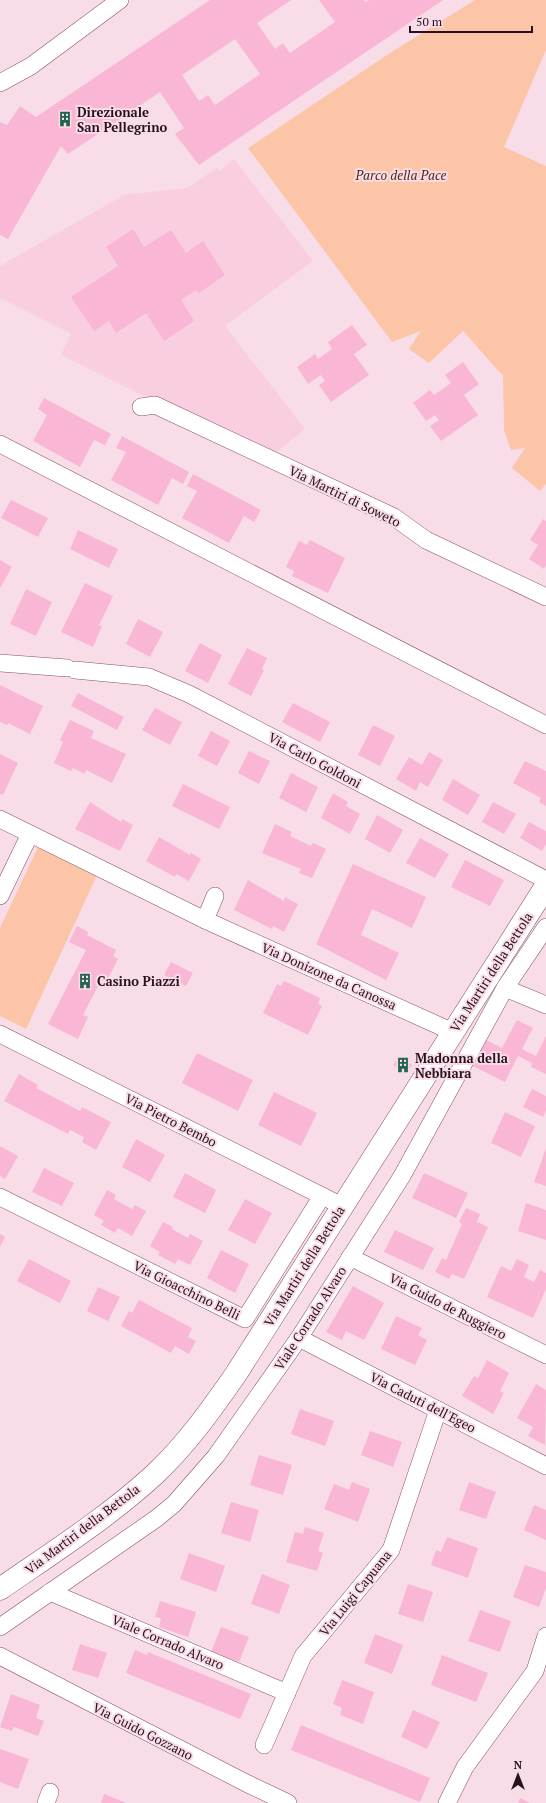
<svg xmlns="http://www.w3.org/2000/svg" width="546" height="1803" viewBox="0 0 546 1803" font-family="'PT Serif',serif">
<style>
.built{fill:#facee1}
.green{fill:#fcc5a7}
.building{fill:#f9b7d5;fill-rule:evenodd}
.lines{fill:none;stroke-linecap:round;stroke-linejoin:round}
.minor-casing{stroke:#864f69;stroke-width:18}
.secondary-casing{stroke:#864f69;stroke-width:23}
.minor{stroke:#fff;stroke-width:17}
.secondary{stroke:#fff;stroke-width:22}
.labels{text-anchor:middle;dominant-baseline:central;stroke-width:4;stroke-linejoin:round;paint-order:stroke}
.poi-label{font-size:13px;font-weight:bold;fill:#28111c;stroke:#f8dde8;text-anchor:start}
.park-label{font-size:13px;font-style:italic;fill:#522a12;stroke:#f8dde8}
.street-label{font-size:13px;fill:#28111c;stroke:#f8dde8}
</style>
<rect width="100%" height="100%" fill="#f8dde8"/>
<polygon class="built" points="234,159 313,261 225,326 305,429 269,458 61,355 71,334 0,298 0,266 124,195 187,188 217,168 219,171"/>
<g class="green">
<polygon points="475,0 546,0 546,50 504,147 546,166 546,484 540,491 512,468 525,448 511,450 504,430 503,376 463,331 429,363 409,349 421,331 392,342 248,148 390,53"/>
<polygon points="38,847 97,875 26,1029 0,1016 0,928"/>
</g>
<g class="building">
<path d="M 210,0 L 291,0 L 257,23 L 275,49 L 283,43 L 290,53 L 335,22 L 319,0 L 364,0 L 366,2 L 369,0 L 443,0 L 199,165 L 175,134 L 184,128 L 160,92 L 68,154 L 61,146 L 8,239 L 0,235 L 0,122 L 7,125 L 20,106 L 36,117 ZM 235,39 L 260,74 L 215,105 L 208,95 L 199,101 L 182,75 Z"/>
<polygon points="133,229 144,247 171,230 186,253 203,241 225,275 199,293 196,290 181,300 194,321 164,341 146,313 116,333 109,321 94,331 71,297 118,266 106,247"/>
<polygon points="352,325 367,345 354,354 369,375 331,402 319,385 325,381 321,375 308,384 297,367 315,354 318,359 332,349 328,342"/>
<polygon points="463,362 479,384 464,395 478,415 441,441 430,426 439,420 435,415 426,421 413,403 430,390 434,395 451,383 445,375"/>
<polygon points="44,398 111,434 105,445 94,440 80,467 33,441 47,415 38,409"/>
<polygon points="122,436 189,472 183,484 172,478 158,505 111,480 126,452 116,448"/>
<polygon points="193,474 261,510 254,522 244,516 229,543 182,518 197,491 187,486"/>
<polygon points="11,500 48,518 38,537 1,518"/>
<polygon points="543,519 546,521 546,565 544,569 529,559 538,545 530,540"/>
<polygon points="78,530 118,549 109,568 70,549"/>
<polygon points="310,540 345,558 328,593 292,576 294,571 286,567 299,541 307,545"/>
<polygon points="0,560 12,567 0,588"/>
<polygon points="85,583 113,596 99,625 102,626 93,647 61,632"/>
<polygon points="26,589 52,602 36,636 10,624"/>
<polygon points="138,619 163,632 150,657 126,644"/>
<polygon points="200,643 222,655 208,683 185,671"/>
<polygon points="247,648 267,658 262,669 264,670 251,696 228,684"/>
<polygon points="0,685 43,706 30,734 8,723 7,725 0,722"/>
<polygon points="78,693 124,717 117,730 71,706"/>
<polygon points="293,703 330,722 320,742 282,722"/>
<polygon points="155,708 182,722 170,745 142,730"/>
<polygon points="70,720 94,731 91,738 126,754 112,783 86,770 85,774 73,768 71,771 54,763 63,742 60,740"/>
<polygon points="373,725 395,736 380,766 358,755"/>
<polygon points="211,731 230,741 217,766 198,756"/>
<polygon points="249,751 270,761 259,784 238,773"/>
<polygon points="429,752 443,760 428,787 420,782 416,791 396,779 409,757 422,765"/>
<polygon points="0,754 18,763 3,795 0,794"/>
<polygon points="525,761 546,771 546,806 539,802 541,798 513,783"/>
<polygon points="291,773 318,787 306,812 279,798"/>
<polygon points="453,779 480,795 468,815 442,800"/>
<polygon points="183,784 230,807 219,829 172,806"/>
<polygon points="333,793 348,802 346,806 360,814 350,834 321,818"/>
<polygon points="90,802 121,822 122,819 133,825 120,851 75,829"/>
<polygon points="493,802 516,814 504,834 482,822"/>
<polygon points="377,815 403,830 390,853 365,839"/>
<polygon points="529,822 546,831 546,844 542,851 520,838"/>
<polygon points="275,824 292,832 290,836 311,846 313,843 326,849 312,878 299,873 301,869 262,853"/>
<polygon points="159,837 190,855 191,853 201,859 189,881 176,874 175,877 146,861"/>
<polygon points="420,838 449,854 435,878 406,863"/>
<polygon points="465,860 504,880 490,906 451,887"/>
<polygon points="353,864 426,897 412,928 372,909 361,935 399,953 386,980 316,944"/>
<polygon points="248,880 284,901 285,897 298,904 284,932 273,926 272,929 234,910"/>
<polygon points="77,926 88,932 87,935 116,950 113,956 118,959 106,983 101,980 83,1015 88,1017 78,1039 48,1024 86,950 69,942"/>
<polygon points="171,962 193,973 186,986 164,975"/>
<polygon points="284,981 320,998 318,1004 322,1006 308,1035 263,1013 277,984 281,986"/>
<polygon points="517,1020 533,1028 522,1049 536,1056 546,1036 546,1074 531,1067 532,1063 518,1056 505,1082 473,1066 486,1040 502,1048"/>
<polygon points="197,1053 253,1080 238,1111 182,1083"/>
<polygon points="399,1057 412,1065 406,1073 393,1065"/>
<polygon points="19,1074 38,1085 36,1088 80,1111 82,1107 111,1122 96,1150 82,1142 84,1137 70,1130 68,1134 4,1101"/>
<polygon points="532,1089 546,1096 546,1111 543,1117 523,1107"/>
<polygon points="274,1092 317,1113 301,1146 258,1125"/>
<polygon points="505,1112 535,1126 521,1157 491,1143"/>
<polygon points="136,1139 165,1155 150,1182 122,1167"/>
<polygon points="0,1146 18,1156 5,1179 0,1176"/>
<polygon points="546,1148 546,1186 534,1182"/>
<polygon points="44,1168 74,1183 62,1206 32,1192"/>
<polygon points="185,1173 216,1190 205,1213 173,1197"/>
<polygon points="424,1173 468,1193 456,1218 412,1198"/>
<polygon points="107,1190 116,1195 114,1199 132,1209 135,1205 146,1211 132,1236 118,1228 115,1233 101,1225 104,1221 94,1215"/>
<polygon points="245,1199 272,1213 255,1244 228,1230"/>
<polygon points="526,1203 546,1210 546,1240 518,1231"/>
<polygon points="466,1208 480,1214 477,1222 488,1227 464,1279 452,1274 449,1279 435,1272 442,1258 446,1260 462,1224 459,1222"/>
<polygon points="163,1222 173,1227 172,1229 188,1238 190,1234 203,1241 190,1265 178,1259 175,1264 158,1255 160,1252 150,1246"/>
<polygon points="395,1230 434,1248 423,1270 384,1252"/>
<polygon points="0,1234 5,1237 0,1247"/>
<polygon points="221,1250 249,1264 235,1293 207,1278"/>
<polygon points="29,1259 71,1281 60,1303 17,1281"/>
<polygon points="517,1259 529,1265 524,1277 534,1282 540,1270 546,1273 546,1289 533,1318 487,1297 501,1266 511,1271"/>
<polygon points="353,1286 384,1303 364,1340 346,1331 342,1340 326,1332"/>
<polygon points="98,1287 120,1297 108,1321 87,1311"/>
<polygon points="139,1300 192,1328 188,1337 196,1341 189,1354 175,1346 171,1353 121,1326 129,1311 132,1313"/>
<polygon points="396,1316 422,1328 418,1335 427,1340 415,1365 381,1349"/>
<polygon points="487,1360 509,1373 500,1391 504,1393 493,1414 462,1396 474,1376 478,1378"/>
<polygon points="536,1384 546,1390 545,1445 528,1436 533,1427 517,1418"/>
<polygon points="300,1409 334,1421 325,1446 291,1434"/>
<polygon points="370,1431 402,1442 393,1467 361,1455"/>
<polygon points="259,1455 292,1465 283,1495 250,1485"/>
<polygon points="352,1482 370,1489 358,1522 324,1509 334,1484 349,1490"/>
<polygon points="469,1482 496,1492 486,1519 459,1510"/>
<polygon points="231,1502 259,1510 250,1542 221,1533"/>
<polygon points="534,1505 546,1510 546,1540 524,1530"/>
<polygon points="305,1527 324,1533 318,1551 323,1553 317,1571 286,1562 295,1532 303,1534"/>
<polygon points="447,1537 478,1548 468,1578 431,1565 436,1550 441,1552"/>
<polygon points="189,1553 225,1566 216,1592 180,1579"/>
<polygon points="525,1565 546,1572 546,1588 539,1607 513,1597"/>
<polygon points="262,1574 290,1585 279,1614 251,1604"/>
<polygon points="408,1584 433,1592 423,1622 398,1614"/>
<polygon points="160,1601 196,1612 188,1637 159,1627 161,1618 155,1617"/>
<polygon points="480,1610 511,1621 500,1652 468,1641"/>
<polygon points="221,1627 249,1637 239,1662 211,1652"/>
<polygon points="375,1634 403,1645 392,1674 364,1663"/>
<polygon points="80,1644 107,1653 98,1678 72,1670"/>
<polygon points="135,1650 147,1655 148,1652 251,1694 240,1719 126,1673"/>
<polygon points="442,1655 488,1673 476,1702 431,1685"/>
<polygon points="342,1680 374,1692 363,1724 340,1715 342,1708 333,1704"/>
<polygon points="11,1694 40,1705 36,1718 44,1721 38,1736 14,1727 12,1731 0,1727"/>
<polygon points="413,1710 440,1722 427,1749 401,1737"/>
<polygon points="301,1725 430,1778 420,1802 291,1750"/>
<polygon points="0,1749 29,1759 18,1789 0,1782"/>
<polygon points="104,1794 126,1803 101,1803"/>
<polygon points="520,1798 530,1803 518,1803"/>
</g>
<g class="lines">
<defs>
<g id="minor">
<polyline points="0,83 31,66 120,0"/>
<polyline points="141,407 155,405 394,517 426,540 546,597"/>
<polyline points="0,444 546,725"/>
<polyline points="0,663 67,668"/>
<polyline points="75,670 149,677 189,694 546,880"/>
<polyline points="0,819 205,920 453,1032"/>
<polyline points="0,896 30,834"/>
<polyline points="205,920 215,896"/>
<polyline points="505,988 546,1005"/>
<polyline points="0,1034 342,1206"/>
<polyline points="0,1197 245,1319 322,1196"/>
<polyline points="350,1257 546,1355"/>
<polyline points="299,1338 546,1466"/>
<polyline points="50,1592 287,1693"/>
<polyline points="0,1627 157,1518 174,1504 216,1456 299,1338 402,1176 505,988 546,927"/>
<polyline points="0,1656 246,1783 288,1803"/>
<polyline points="264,1745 303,1656 391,1550 438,1410"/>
<polyline points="46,1803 50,1792"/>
<polyline points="447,1803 465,1767 535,1671 546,1636"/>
</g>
<path id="secondary" d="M 0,1589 C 52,1553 107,1518 154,1475 C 186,1445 211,1410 236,1374 L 546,886"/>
</defs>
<use href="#minor" class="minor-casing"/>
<use href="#secondary" class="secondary-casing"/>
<use href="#minor" class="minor"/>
<use href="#secondary" class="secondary"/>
</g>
<defs>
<symbol id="building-bare" viewBox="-9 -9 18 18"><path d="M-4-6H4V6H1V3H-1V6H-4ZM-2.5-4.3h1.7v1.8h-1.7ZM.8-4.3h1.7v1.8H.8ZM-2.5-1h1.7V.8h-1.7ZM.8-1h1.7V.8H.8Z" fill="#236350" stroke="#f8dde8" stroke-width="2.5" paint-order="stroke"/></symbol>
</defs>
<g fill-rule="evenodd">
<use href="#building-bare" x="54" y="108" width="22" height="22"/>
<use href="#building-bare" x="74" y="970" width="22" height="22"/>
<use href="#building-bare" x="392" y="1054" width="22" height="22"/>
</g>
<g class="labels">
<g class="poi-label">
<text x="77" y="112">Direzionale<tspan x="77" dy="15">San Pellegrino</tspan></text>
<text x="97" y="981">Casino Piazzi</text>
<text x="415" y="1058">Madonna della<tspan x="415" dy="15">Nebbiara</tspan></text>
</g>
<g class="park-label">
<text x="401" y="175">Parco della Pace</text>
</g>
<g class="street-label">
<text transform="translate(345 496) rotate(26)">Via Martiri di Soweto</text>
<text transform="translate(315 760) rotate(28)">Via Carlo Goldoni</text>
<text transform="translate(491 972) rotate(-57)">Via Martiri della Bettola</text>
<text transform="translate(329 976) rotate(24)">Via Donizone da Canossa</text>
<text transform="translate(171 1120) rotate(27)">Via Pietro Bembo</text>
<text transform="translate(304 1266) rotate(-58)">Via Martiri della Bettola</text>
<text transform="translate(187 1290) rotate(26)">Via Gioacchino Belli</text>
<text transform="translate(448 1306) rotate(27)">Via Guido de Ruggiero</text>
<text transform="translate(310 1318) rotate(-57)">Viale Corrado Alvaro</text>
<text transform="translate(423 1402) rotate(27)">Via Caduti dell'Egeo</text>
<text transform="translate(82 1529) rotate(-37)">Via Martiri della Bettola</text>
<text transform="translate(355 1593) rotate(-51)">Via Luigi Capuana</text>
<text transform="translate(168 1642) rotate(23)">Viale Corrado Alvaro</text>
<text transform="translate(143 1731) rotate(27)">Via Guido Gozzano</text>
</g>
</g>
<g transform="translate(518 1775)" stroke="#f8dde8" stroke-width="3" paint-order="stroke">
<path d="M0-3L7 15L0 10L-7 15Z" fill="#28111c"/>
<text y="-6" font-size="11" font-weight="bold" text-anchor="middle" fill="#28111c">N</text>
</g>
<path d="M410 26v6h122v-6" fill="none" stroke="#28111c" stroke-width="2"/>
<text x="416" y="26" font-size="12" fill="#28111c" stroke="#f8dde8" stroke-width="3" paint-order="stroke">50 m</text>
</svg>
